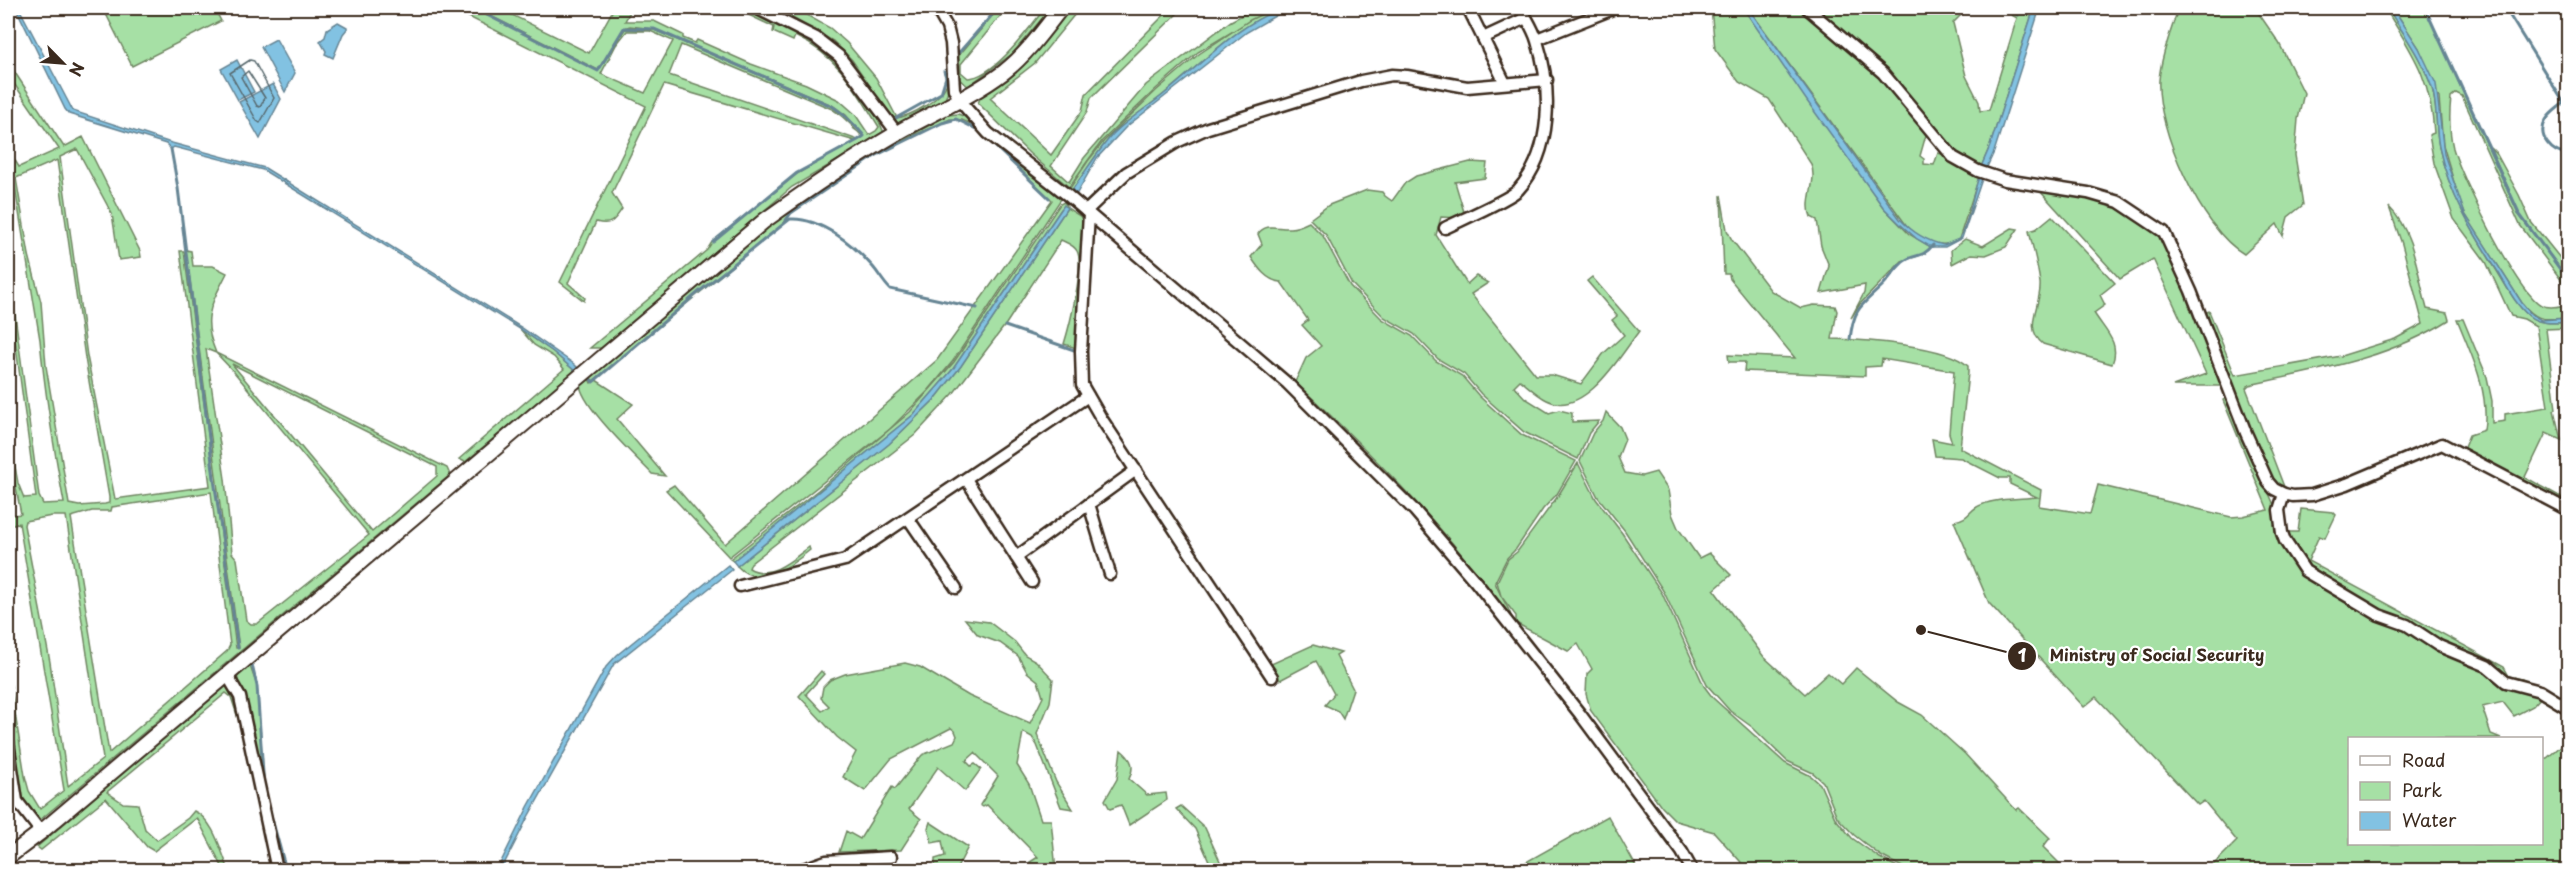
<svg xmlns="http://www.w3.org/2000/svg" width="2576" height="878" viewBox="0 0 2576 878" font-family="'Playpen Sans',sans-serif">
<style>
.green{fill:#a6e0a5;stroke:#708562;stroke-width:1.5;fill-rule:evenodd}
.water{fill:#82c2e2;stroke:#668594;stroke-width:1.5}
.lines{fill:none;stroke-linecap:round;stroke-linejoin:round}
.shore{stroke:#57676c;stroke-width:1.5}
.stream{stroke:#668594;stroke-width:3}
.street-casing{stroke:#3b2a1e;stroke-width:15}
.secondary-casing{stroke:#3b2a1e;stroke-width:18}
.street{stroke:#fff;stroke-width:10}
.secondary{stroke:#fff;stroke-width:14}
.leader{fill:none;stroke:#3b2a1e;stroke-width:2}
.callout-dot{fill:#3b2a1e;stroke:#fff;stroke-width:2}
.mark-label{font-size:18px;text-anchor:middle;font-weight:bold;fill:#fff}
.callout-label{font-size:16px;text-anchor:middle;font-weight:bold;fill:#3b2a1e;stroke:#fff;stroke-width:4.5;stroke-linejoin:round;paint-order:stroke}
</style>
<rect width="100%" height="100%" fill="#fff"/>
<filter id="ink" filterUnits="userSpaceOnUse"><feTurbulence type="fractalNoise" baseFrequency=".0167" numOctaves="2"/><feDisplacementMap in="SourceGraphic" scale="12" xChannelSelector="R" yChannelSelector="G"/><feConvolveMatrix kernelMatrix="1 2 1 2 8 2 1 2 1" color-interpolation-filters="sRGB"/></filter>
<g filter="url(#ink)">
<g class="green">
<polygon points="103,8 214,8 221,21 132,66"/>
<path d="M 451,8 L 472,8 L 598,71 L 625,29 L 654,30 L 831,106 L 845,116 L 854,129 L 864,136 L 846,115 L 832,105 L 654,29 L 630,26 L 624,28 L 598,70 L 475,8 L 498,8 L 589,53 L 614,8 L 632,8 L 625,21 L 654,21 L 683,35 L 683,38 L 695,43 L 697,40 L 751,64 L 806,84 L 839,100 L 855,114 L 869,135 L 876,131 L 879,127 C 855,88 838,56 795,36 L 793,41 L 773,32 L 774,27 L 734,8 L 745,8 L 810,40 L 838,61 L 876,114 L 884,133 L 792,187 L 601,348 L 590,348 L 707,250 L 712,242 L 797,174 L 855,141 L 664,85 L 612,193 L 622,209 C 614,221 611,226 596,222 L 568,283 L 585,298 L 584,301 L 560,282 L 646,106 ZM 627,31 L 650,31 L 673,41 L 645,93 L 601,74 L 616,45 ZM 681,45 L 832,109 C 844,116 853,127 863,137 L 858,140 L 669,75 Z"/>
<path d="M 775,8 L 794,8 L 830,28 L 847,43 L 876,78 L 896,116 L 895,118 C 910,117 945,98 947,81 C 948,72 944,67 949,58 L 950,84 L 945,100 L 898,127 L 852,60 L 833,41 Z"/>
<path d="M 999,8 L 1007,8 L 961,64 L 961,72 L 968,78 C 995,77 1030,27 1045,8 L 1051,8 L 1012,54 L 968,86 L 959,79 L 956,59 Z"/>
<polygon points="1068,8 1080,8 1035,63 990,98 1051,155 1082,111 1086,94 1171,8 1183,8 1091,98 1087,112 1051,166 1069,182 1084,158 1146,85 1231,21 1255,8 1272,8 1198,52 1156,89 1102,141 1069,187 1030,154 978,103 982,94 1033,52"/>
<path d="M 1274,8 L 1283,8 C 1237,24 1202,64 1164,94 C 1147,108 1128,119 1113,134 C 1097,152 1086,171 1072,190 L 1070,188 L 1088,161 L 1104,141 L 1157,90 L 1199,54 L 1250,20 Z"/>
<path d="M 1711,8 L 1743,8 L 1883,207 L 1909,234 L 1931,247 L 1924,254 L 1902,261 L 1860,304 L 1851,318 L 1864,293 L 1865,285 L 1821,293 L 1829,266 L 1821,246 L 1817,220 L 1811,217 C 1804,200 1818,181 1811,164 L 1769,99 L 1739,82 L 1715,49 Z"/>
<path d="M 1748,8 L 1799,8 L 1873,71 L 1912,114 L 1926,135 L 1920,156 L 1924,159 L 1924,164 L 1934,165 L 1938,153 L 1945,155 L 1961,168 L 1980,174 L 1959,239 C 1941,251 1921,240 1907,226 Z"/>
<polygon points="1813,8 1968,8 1953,23 1966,76 1979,102 1980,111 1989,110 2017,18 2010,14 2008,8 2018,16 2010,8 2034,8 1990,146 1981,167 1952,149 1884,68"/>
<path d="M 2176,8 L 2255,8 L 2279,43 L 2304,93 L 2298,119 L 2295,155 L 2303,205 L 2288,217 L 2283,236 L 2277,224 L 2244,254 C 2201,230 2156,127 2159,80 C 2161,57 2170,34 2177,12 Z"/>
<path d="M 2385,8 L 2388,8 C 2403,34 2422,58 2432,88 C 2438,107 2435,127 2439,147 C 2449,193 2472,231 2497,271 C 2507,287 2515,304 2529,316 C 2540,325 2555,323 2568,322 L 2568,328 L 2546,329 L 2556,409 L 2554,410 L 2561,440 L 2546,433 L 2525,477 L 2568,501 L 2568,507 L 2463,450 L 2469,435 L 2484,430 C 2490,391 2471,354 2457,319 L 2463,319 L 2487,377 L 2492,401 L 2492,423 L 2505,421 L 2505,414 L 2548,407 L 2536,326 L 2524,319 L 2511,316 L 2486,262 L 2454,219 L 2434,163 L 2429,135 L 2434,133 C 2431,77 2412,53 2385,8 Z"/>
<path d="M 2393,8 L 2425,8 L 2519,215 L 2563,273 L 2568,282 L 2568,289 L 2520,225 L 2462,96 L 2456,93 L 2451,97 C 2449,115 2449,131 2453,148 C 2461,177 2517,291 2541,305 C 2550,309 2560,306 2568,304 L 2568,318 C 2545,319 2538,323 2522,303 L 2465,214 L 2459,199 L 2443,145 L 2439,98 L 2419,48 Z"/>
<path d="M 8,62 L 64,147 L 83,137 L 140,251 L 141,257 L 119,260 L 112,214 L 77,149 L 60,157 L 87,356 L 115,499 L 210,486 L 180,251 L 184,251 L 236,648 L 239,648 L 186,250 L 191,251 L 193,266 L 213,266 L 227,273 C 211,305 201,318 216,353 L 447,468 L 450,475 L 40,820 C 10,809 8,698 8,669 L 25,776 L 29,791 L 40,809 L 64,790 L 19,523 L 8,525 L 8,516 L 21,514 L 8,447 L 8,429 L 18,483 L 24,498 L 36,497 L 8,287 L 8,262 L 39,496 L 43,504 L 64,503 C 54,449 45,394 40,340 L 15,188 L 12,181 L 8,182 L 8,172 L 13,169 L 8,161 L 8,149 L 19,167 L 59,149 L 8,75 ZM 57,160 L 85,358 L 109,497 L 109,503 L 105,504 L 79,506 L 69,504 L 46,366 L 41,302 L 29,255 L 16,178 ZM 206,349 L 216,353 L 234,372 L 369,535 L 257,624 L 251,624 L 246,620 L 237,559 L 232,553 L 225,479 ZM 232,364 L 437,467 L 437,476 L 372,532 ZM 211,492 L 230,645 L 227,651 L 109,753 L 71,517 L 92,511 L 111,511 L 112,507 ZM 52,516 L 66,516 L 103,759 L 68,786 L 50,662 L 24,525 L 25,521 Z"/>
<polygon points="958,114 968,118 1061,199 953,361 928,391 890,429 729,557 666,490 674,485 725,544 937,360 1052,200 973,125 962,120 950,119 906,139 874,155 791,213 784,223 593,381 589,377 786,212 857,165 948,115"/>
<polygon points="2490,147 2496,153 2519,195 2531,222 2568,268 2568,279 2520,215"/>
<path d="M 1470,162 L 1487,163 L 1485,178 L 1455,182 L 1464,212 L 1460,218 L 1441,217 L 1436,235 L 1467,284 L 1476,276 L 1488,283 L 1471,294 L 1536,375 L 1552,375 L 1581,384 L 1604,353 L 1624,335 L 1612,320 L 1617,316 L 1587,281 L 1592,277 L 1639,331 C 1621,355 1584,419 1547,400 C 1537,395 1529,387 1520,380 L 1514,386 L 1525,398 L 1549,413 L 1559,410 L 1572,413 L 1572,422 L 1599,421 L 1589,433 L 1578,459 L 1524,432 L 1481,394 L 1464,374 L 1438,359 L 1414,334 L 1384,317 L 1352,284 L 1326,235 L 1310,219 L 1329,205 L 1367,190 L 1382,192 L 1385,196 L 1392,201 L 1405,183 L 1416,176 Z"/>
<polygon points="2039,190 2112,202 2157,231 2199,319 2222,386 2173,386 2206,374 2153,259 2120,279"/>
<path d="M 1721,195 L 1727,230 L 1732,240 L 1771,291 L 1801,308 L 1814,305 L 1835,306 L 1837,311 L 1832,339 C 1864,340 1947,345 1968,366 L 1968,373 L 1960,448 L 2041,490 L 2039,506 L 2090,514 L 2098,485 L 2231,517 L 2243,516 L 2268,510 L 2223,400 L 2227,398 L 2304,573 L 2543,695 L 2533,706 L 2514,716 L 2503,702 L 2482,707 L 2491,734 L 2501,738 L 2350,738 L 2350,844 L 2542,844 L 2542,758 L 2547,758 L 2568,740 L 2568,870 L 2208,870 L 2237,841 L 2204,801 L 2198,805 L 2096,697 L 2084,707 L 1989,603 L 1954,521 C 1970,519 1969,509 1981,505 C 1998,498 2019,499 2037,497 L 2010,484 L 2010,478 L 2000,478 L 1961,458 L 1935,456 L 1932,439 L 1952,443 L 1949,433 L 1954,371 L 1882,359 L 1881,366 L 1865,367 L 1865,376 L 1744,371 L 1745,362 L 1729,362 L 1728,355 L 1795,358 L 1730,279 L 1729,274 L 1724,274 Z"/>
<polygon points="1064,202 1067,206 1061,209 953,369 913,415 733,561 730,559 818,490 910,412 954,362 1060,204"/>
<path d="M 2389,207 C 2414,231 2418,276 2427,309 L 2447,313 L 2449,320 C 2388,359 2318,370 2249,385 L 2246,388 L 2286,492 L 2276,486 L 2251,434 L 2205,313 L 2209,311 L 2235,375 L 2341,356 L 2395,339 L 2423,324 L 2402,244 Z"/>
<path d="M 1067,208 L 1080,216 L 1083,222 L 1079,346 L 1076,348 L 1064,344 C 1069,328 1085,265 1077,251 C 1074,245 1067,243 1061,240 L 1006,324 L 953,394 L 915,435 L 751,563 L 749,568 C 770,581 793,559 809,547 L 810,550 C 791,566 759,590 737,566 L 889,444 L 936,398 L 961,366 Z"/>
<path d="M 2052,216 L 2115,283 L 2100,295 L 2105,305 L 2094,313 C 2105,331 2121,343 2112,364 L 2043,344 C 2022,327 2042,305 2040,283 C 2038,266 2033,248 2029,231 L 2036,229 Z"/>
<path d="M 1309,222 L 1323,236 L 1350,286 L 1382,319 L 1412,336 L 1436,361 L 1462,376 L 1479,396 L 1522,435 L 1576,461 L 1557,494 L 1543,509 L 1516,549 L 1507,558 L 1495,582 C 1499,595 1512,611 1512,620 C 1493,595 1473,569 1453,544 C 1404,486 1350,433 1295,382 L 1306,358 L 1321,346 L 1302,325 L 1308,320 L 1281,282 C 1267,281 1258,268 1251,257 L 1262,244 L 1258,234 C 1266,222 1278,229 1290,228 C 1297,228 1303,225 1309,222 Z"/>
<polygon points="2012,228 2018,229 2006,247 1986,255 1971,254 1952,264 1951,250 1965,239 1983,246"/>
<polygon points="520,329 553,352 575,371 465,462 459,459 564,369 554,357 534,345"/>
<path d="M 588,377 L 591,383 L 596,380 L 633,404 L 617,419 L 665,476 L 652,474 C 636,457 579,404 580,383 Z"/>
<polygon points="1606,412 1620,427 1625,439 1618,457 1625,473 1642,476 1656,472 1668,490 1672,514 1678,528 1699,558 1709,553 1731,575 1714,590 1764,657 1805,694 1828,673 1841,684 1856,668 1898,702 1922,715 1965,754 2016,810 2019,808 2050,838 2043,847 2066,870 1908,870 1881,856 1854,835 1837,817 1823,782 1813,773 1787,761 1752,727 1730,711 1707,685 1664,592 1625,531 1598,497 1580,461 1593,433 1603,421"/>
<polygon points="1578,463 1596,499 1622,533 1662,593 1704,686 1713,698 1785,763 1811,776 1820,784 1835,818 1852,838 1880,858 1903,870 1748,870 1714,832 1676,821 1662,807 1591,711 1586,694 1587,674 1592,669 1578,644 1568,651 1516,623 1516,616 1501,596 1497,582 1508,559 1517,552 1558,496"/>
<polygon points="2301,509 2333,512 2336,515 2325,538 2319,536 2308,561 2504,667 2509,676 2522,679 2552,693 2516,685 2305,571 2285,532 2298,532"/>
<polygon points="965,619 989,622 1015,642 1025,655 1036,661 1053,679 1050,702 1037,734 1056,782 1073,809 1061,807 1037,745 1032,737 1023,732 1017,765 1029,784 1041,820 1051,820 1056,870 1034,870 1030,862 1038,857 987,805 983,807 980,805 998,776 975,753 966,761 971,766 975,764 981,769 965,791 938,767 909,809 921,819 901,850 839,852 846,831 860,839 892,787 895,789 922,755 954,742 957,736 955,731 951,728 891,759 865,791 843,777 856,752 837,737 799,696 821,671 824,674 806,694 822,711 829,706 821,698 823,687 830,680 845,674 905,663 920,667 969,696 1030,723 1043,697 1038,681 1027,672 1018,656 1000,643 978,635"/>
<polygon points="1313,645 1341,653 1336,656 1353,689 1343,719 1338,711 1325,705 1334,694 1316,661 1280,680 1269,665"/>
<polygon points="249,663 257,686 265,795 285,870 278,870 237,675"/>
<path d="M 226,684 L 234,700 L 240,724 L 231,697 L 226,693 L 107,792 L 123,803 L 138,804 L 145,829 L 157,840 L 188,818 L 194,811 C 214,820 221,852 229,870 L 224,870 L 197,818 L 154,851 L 147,847 L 106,798 L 41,850 L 37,847 Z"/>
<path d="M 1121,750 C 1132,759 1135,766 1129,779 L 1147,795 L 1166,793 L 1167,800 L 1129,825 L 1121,805 L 1110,809 L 1105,800 L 1117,779 Z"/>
<polygon points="1181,806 1205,828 1224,870 1213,870 1195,829 1176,809"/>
<polygon points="1608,816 1638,870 1519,870 1517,867"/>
<polygon points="930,822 968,847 956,870 935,870 935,859 945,856 942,841 932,843 928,828"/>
</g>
<g class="water">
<polygon points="16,8 19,8 73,111 168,142 265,168 522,328 574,364 577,367 575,371 553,352 520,329 263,170 174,147 171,149 166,144 69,114 65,109"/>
<path d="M 1283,8 L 1296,8 L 1282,12 L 1247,32 L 1126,127 L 1097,158 L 1076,195 L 1072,190 C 1086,171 1097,152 1113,134 C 1128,119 1147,108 1164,94 C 1202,64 1237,24 1283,8 Z"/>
<path d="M 1743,8 L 1748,8 L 1900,219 C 1913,233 1926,241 1944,245 L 1959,239 C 1970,220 1972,195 1980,174 L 1983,176 L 1962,238 L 1945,247 L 1931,247 L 1917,239 L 1900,224 L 1883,207 L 1807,101 Z"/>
<polygon points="2034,8 2040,8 1994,152 1986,169 1981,167 1990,146"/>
<path d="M 2388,8 L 2393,8 L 2419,48 L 2436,84 L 2444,154 L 2465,214 L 2522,303 L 2531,314 L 2541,320 L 2568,318 L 2568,322 C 2555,323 2540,325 2529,316 C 2516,305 2508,289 2500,275 C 2474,234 2449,195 2439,147 C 2435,127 2438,107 2432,88 C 2422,58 2403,34 2388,8 Z"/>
<polygon points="338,22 347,27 347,29 343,34 333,58 325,54 326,51 320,41 325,37 327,29"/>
<polygon points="276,39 295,73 285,92 261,47"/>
<polygon points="237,60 254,92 238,100 221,69"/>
<polygon points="273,84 281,99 260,139 239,102"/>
<polygon points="1064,205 1067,208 961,366 936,398 889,444 737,566 733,561 913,415 953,369"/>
<polygon points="728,565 732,570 614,664 528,817 501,870 497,870 528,807 606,667 617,655"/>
</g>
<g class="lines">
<g class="shore">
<polygon points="250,60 254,61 274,98 260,123 257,121 230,73"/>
<polygon points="248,71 265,98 260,107 257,106 241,77"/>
</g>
<g class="stream">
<path d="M 473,8 L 598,71 L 624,28 L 654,29 L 832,106 C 841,111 858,128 864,136 L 858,140 L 797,173 L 713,242"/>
<polyline points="2009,8 2012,12 2018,15"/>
<polyline points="2425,8 2520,215 2568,280"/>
<path d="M 2505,8 L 2564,103 C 2558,108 2550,113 2546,120 C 2536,137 2552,153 2568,155"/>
<polyline points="956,56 998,8"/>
<polyline points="896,118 941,93 946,77 944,71"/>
<polyline points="171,149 178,188 215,486 238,648"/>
<polyline points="786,220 791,213 875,156 942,123 956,119 978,130 1049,198"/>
<polyline points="1005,326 1077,351"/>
<path d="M 1850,339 C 1854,306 1862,306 1883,285 C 1890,278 1895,269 1902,263 C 1914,252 1920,261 1933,245"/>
<path d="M 589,377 L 593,382 L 700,291 L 790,219 C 820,217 854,245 873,267 C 879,274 883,282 890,289 L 977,308"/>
<polyline points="252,665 257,686 264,788"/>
<polyline points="266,797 286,870"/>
</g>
<defs>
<g id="street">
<polyline points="756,8 816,38 839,56 897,133"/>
<polyline points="936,8 947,27 951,43 954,89 959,100 988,133 1066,194 1287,383 1415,511 1475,581 1580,714 1682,852 1692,870"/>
<polyline points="1807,8 1883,73 1953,157 1978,171 2005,180 2088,193 2119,202 2164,232 2191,291 2246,433 2268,482 2274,489 2284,494 2293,496 2312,495 2347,484 2442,444 2568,510"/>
<polyline points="1470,12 1505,83"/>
<polyline points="1483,38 1526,18"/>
<polyline points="1537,39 1615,8"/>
<polyline points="1086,211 1126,173 1177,142 1208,128 1361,81 1392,75 1407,76 1467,87 1547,80"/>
<polyline points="1089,214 1081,351 1082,385 1101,418 1272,677"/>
<path d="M 1445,228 C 1459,221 1510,199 1518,190 C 1553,151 1552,88 1537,41 C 1534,30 1526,18 1521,8"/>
<polyline points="966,479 1032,582"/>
<polyline points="2284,494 2279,510 2282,533 2285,541 2305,571 2379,615 2407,625 2439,646 2487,666 2506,682 2540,691 2568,708"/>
<polyline points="1089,504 1110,574"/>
<polyline points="908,518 956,588"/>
<polyline points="1016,557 1136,470"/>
<polyline points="740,586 845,560 1088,396"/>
<polyline points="227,675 240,697 277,870"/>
<polyline points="8,742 17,801 41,832"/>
<polyline points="800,870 826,861 891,857"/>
</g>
<path id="secondary" d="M 8,857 L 41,832 L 764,221 C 807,190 851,160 897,133 C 932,113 971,97 1004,72 C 1026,55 1044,30 1061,8"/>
</defs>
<use href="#street" class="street-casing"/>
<use href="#secondary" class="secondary-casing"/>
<use href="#street" class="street"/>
<use href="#secondary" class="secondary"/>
</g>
</g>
<path class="leader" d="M1921 630L2022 656"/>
<g class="callout-dot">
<circle cx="1921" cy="630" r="6"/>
<circle cx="2022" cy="656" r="15"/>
</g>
<g class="mark-label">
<text x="2022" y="662">1</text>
</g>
<g class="callout-label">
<text x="2157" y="661">Ministry of Social Security</text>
</g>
<rect width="2576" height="878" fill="none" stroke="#fff" stroke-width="30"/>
<rect x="15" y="15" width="2546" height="848" fill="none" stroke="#3b2a1e" stroke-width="2" filter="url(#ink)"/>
<rect x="2348" y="737" width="195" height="108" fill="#ffffff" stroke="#b1aaa5" stroke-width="1.5"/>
<rect x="2360" y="756" width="30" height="9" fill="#ffffff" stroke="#b1aaa5" stroke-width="1.5"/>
<text x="2402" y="767" font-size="18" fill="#3b2a1e">Road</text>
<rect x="2360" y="782" width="30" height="18" fill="#a6e0a5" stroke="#b1aaa5" stroke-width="1.5"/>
<text x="2402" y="797" font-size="18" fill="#3b2a1e">Park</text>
<rect x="2360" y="812" width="30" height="18" fill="#82c2e2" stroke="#b1aaa5" stroke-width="1.5"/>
<text x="2402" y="827" font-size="18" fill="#3b2a1e">Water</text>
<g transform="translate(63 63) rotate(115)" stroke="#ffffff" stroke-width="4.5" paint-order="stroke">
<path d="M0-4.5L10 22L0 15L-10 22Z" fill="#3b2a1e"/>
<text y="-9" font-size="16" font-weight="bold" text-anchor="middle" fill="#3b2a1e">N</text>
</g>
</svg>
